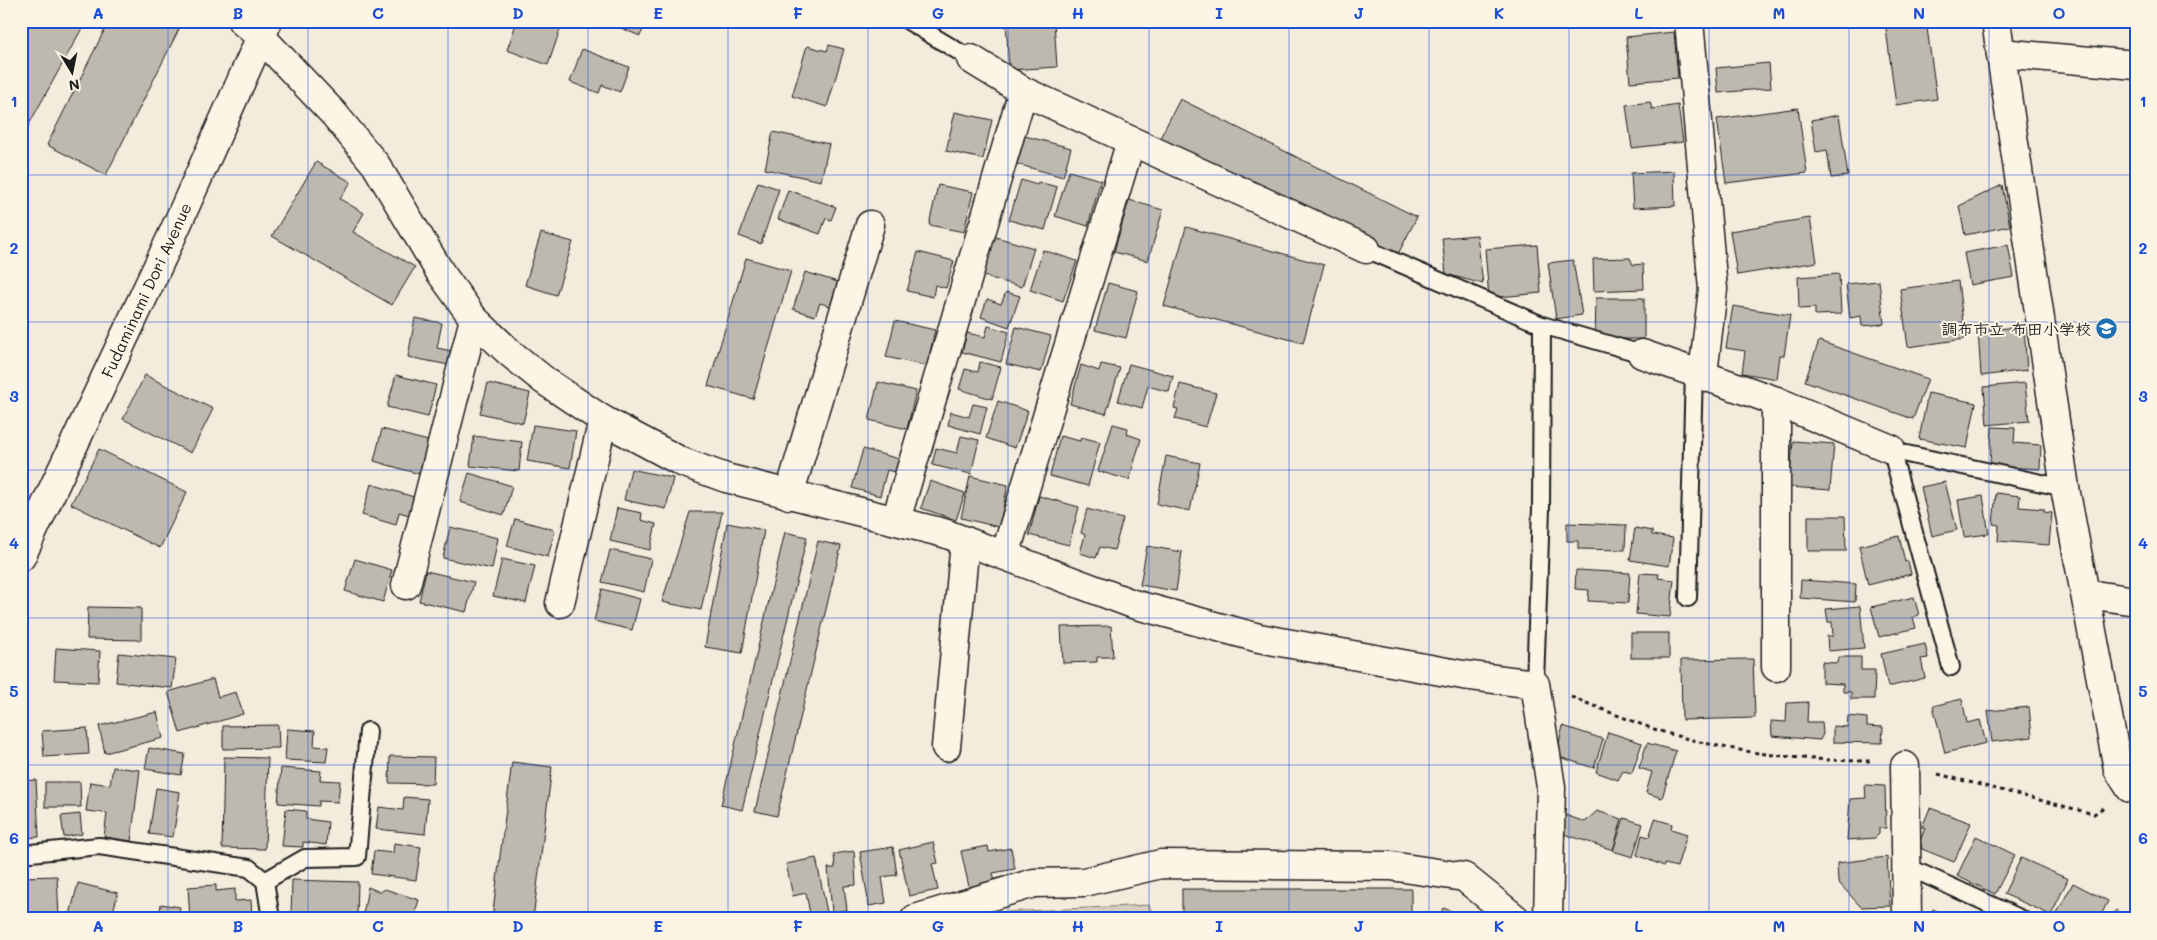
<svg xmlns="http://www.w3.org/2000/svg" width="2157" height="940" viewBox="0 0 2157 940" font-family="Mali,'Klee One',sans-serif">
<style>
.green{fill:#d3cec1;stroke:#78756e}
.building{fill:#beb9ae;stroke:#1c1c1c}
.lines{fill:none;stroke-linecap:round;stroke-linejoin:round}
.service-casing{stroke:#1c1c1c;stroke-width:20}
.minor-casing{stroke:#1c1c1c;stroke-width:31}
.tertiary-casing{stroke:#1c1c1c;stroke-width:31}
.path{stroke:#1c1c1c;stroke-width:3;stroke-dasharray:4 4;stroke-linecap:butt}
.service{stroke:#fcf5e5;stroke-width:16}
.minor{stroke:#fcf5e5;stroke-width:28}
.tertiary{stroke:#fcf5e5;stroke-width:28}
.grid{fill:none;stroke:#1d4ed8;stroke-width:1;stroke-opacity:0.55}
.labels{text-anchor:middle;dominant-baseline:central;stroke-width:4;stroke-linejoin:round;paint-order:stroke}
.street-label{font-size:16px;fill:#1c1c1c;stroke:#fcf5e5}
.poi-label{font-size:16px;font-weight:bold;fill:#1c1c1c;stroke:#fcf5e5;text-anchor:end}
.neatline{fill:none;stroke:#1d4ed8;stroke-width:2}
.grid-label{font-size:16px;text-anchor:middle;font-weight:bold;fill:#1d4ed8}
</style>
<rect width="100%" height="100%" fill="#f3ecdd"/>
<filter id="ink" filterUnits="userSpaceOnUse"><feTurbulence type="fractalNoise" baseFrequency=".02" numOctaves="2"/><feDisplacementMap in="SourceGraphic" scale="10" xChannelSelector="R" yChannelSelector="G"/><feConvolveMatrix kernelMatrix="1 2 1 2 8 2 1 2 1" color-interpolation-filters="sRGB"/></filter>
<g filter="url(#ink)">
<polygon class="green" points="1149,905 1155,919 981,919 984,913"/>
<g class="building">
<polygon points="21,21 86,21 27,128 21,125"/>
<polygon points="109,21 183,21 106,175 47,145"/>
<polygon points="517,21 563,21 548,65 507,50"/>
<polygon points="604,21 647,21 640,36"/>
<polygon points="1006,21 1054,21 1057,67 1009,70"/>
<polygon points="1885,21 1926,21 1937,99 1896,105"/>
<polygon points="1674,32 1678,78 1630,82 1626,37"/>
<polygon points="829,45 844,49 827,107 792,96 807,46 827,51"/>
<polygon points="582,49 629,67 620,92 602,85 599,93 570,82"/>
<polygon points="1769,63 1771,88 1718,93 1716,68"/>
<polygon points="1180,99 1417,217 1396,258 1159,140"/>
<polygon points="1650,102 1652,109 1678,105 1683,142 1632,148 1626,105"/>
<polygon points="1798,108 1807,173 1726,183 1717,119"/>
<polygon points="955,112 992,120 983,159 946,151"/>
<polygon points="1839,115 1848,176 1831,178 1827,150 1816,152 1811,120"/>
<polygon points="773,132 829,144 821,181 765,169"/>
<polygon points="1025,136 1071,148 1063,177 1017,164"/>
<polygon points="316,162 351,182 340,199 364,213 353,232 415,267 392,305 272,236"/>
<polygon points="1069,171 1101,180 1088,226 1055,216"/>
<polygon points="1674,171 1675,206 1633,208 1631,173"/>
<polygon points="1021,180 1037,185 1038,182 1057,187 1045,230 1009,220"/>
<polygon points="758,182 779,189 761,244 739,236"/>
<polygon points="938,185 973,192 964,232 929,225"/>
<polygon points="2002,185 2010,226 1965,235 1959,206"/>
<polygon points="788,190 836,207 831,220 826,218 820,234 778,219"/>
<polygon points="1129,200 1163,210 1148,261 1114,252"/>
<polygon points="1810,218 1817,262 1737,275 1730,231"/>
<polygon points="1186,227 1324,265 1303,343 1164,306"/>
<polygon points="541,233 573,242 556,295 525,285"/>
<polygon points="1477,235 1483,284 1446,274 1442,238"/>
<polygon points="992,236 1034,248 1022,287 980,275"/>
<polygon points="1537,245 1541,293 1489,298 1485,249"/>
<polygon points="2008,245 2014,277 1970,285 1964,253"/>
<polygon points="1043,250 1077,261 1063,301 1030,290"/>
<polygon points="918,252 954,261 946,288 935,285 933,297 907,291"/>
<polygon points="746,258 791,271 753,399 708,386"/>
<polygon points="1630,258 1633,265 1643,264 1644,289 1594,291 1593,259"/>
<polygon points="1573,260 1582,315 1556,319 1548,263"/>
<polygon points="805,272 838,282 830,306 820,303 815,316 793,309"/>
<polygon points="1839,274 1841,314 1815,315 1815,308 1799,309 1798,277"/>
<polygon points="1879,281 1884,324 1862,326 1861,316 1850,318 1846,284"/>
<polygon points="1958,281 1965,339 1908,347 1900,289"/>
<polygon points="1108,283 1138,291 1126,338 1095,330"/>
<polygon points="1006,292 1020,296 1009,327 981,317 987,299 1001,304"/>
<polygon points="1596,298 1644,298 1644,339 1595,339"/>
<polygon points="1733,306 1790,315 1784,356 1780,355 1777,379 1742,373 1745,351 1726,348"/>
<polygon points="415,318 442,323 437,348 452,351 449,365 408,357"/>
<polygon points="895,321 935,330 927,366 886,357"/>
<polygon points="988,326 1009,332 1001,362 962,352 967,333 985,337"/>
<polygon points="1016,327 1051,336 1041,372 1006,364"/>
<polygon points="2024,327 2027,370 1981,376 1978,330"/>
<polygon points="1819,341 1928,379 1913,419 1805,381"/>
<polygon points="980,362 1001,367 992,399 959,389 965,369 978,372"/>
<polygon points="1101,364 1120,368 1106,414 1070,404 1081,365 1099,371"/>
<polygon points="1129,364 1173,376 1169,392 1148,386 1142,408 1118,401"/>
<polygon points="145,375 213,409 191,453 123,419"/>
<polygon points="396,375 436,385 428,417 387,407"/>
<polygon points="878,382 916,391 907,429 869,420"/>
<polygon points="488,383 530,393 523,423 480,413"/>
<polygon points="2025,383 2029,421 1987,425 1984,387"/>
<polygon points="1180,384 1216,393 1206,427 1175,419 1178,409 1174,408"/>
<polygon points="1928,393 1976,403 1967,448 1919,439"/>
<polygon points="998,401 1028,411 1015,448 986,438"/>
<polygon points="973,404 987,407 980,434 948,425 951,412 969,417"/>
<polygon points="1113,424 1128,428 1127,434 1141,439 1129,480 1098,471"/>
<polygon points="533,425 576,431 570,468 527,461"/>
<polygon points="1992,427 2015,428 2014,443 2041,445 2040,469 1990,466"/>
<polygon points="382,429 428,441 419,474 374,461"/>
<polygon points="474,436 522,442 519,471 470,466"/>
<polygon points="961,436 979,440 971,474 932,465 936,448 957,453"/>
<polygon points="1060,436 1080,441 1081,437 1100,442 1088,486 1050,476"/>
<polygon points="1793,441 1834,444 1830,490 1789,487"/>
<polygon points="99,449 187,492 160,548 71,504"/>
<polygon points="863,449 899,459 895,472 887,470 880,496 852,488"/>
<polygon points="1166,456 1200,463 1190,511 1157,504"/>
<polygon points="631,469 673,478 666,509 624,500"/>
<polygon points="469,473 512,486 504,515 460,502"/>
<polygon points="970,476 1008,485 999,527 961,518"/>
<polygon points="930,481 965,493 956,520 921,508"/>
<polygon points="1945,482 1957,530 1932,536 1921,487"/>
<polygon points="371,484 414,497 409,515 399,512 396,525 362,515"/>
<polygon points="1996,493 2020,496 2019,507 2044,509 2044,512 2052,513 2049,545 1998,541 1999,525 1993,524"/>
<polygon points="1039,496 1079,507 1069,545 1029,535"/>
<polygon points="1983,496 1989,534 1964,537 1958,500"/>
<polygon points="617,508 642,513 641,520 656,524 650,550 610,541"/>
<polygon points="1087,509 1123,519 1114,550 1100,547 1096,558 1080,553 1085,535 1081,533"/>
<polygon points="690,512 722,512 701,610 662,602"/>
<polygon points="1808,516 1845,516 1846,551 1808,551"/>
<polygon points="515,519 555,530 548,557 507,546"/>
<polygon points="727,523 764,530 742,653 705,647"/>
<polygon points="1567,523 1626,525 1625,550 1578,549 1578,541 1567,541"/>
<polygon points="450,527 498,538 492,569 443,558"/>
<polygon points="1635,528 1652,531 1652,535 1673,538 1669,566 1630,560"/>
<polygon points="785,532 807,537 742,810 721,805"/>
<polygon points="1899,536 1905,562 1908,561 1911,574 1868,585 1859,546"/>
<polygon points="818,541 841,546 777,816 755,811"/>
<polygon points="1147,546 1182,552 1176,591 1140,585"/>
<polygon points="610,550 651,559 644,592 602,582"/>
<polygon points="355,559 392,570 383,602 345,591"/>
<polygon points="502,559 535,566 526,603 493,596"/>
<polygon points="1576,570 1630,573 1628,603 1588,601 1589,590 1575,589"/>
<polygon points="426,571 474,582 466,612 419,601"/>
<polygon points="1640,573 1659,574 1658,578 1674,580 1670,617 1636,614"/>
<polygon points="1801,580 1856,584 1855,602 1800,598"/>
<polygon points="602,589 640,599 632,630 594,621"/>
<polygon points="1914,597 1919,615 1913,617 1916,628 1879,637 1871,607"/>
<polygon points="1860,606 1864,648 1828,651 1827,636 1833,636 1832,622 1828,622 1826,609"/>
<polygon points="88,607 141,608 141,640 87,639"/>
<polygon points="1111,626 1113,657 1097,657 1097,662 1063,663 1061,627"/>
<rect x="1631" y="633" width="38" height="25"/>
<polygon points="1925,644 1928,658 1921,659 1925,678 1888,687 1881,654"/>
<polygon points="56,648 100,651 98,682 54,680"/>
<polygon points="119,653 176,659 172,688 116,682"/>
<polygon points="1838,657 1861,657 1861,670 1875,670 1874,699 1851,699 1851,692 1843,692 1843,684 1822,683 1822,662 1837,663"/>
<polygon points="1753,659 1755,718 1682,720 1681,660"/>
<polygon points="213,679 218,697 236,692 243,714 180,733 168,692"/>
<polygon points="1962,699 1967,723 1980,720 1986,743 1945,753 1933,706"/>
<polygon points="1808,702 1807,722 1822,722 1823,734 1820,740 1772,736 1771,721 1786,722 1787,703"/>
<polygon points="2029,707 2032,737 1992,742 1988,711"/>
<polygon points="157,712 163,738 105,753 99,726"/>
<polygon points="1848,716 1867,718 1867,726 1883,727 1882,743 1833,742 1833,726 1847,727"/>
<polygon points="278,725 279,748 223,749 223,726"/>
<polygon points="1563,726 1603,739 1594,768 1556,756"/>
<polygon points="87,728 89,754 44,757 42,731"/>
<polygon points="287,729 315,731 314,746 328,747 326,762 285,760"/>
<polygon points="1608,732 1642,743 1632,773 1623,771 1618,780 1596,772"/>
<polygon points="1647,743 1676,751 1662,798 1646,793 1652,772 1639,768"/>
<polygon points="149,748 185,754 181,775 145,769"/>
<polygon points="390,756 434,757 433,784 389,783"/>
<polygon points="224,757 268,758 265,849 222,848"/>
<polygon points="512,762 552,767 533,919 492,919"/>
<polygon points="113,767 140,770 131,841 104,837 107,813 86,811 90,782 110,785"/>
<polygon points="281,768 321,771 320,780 340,781 338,802 319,801 319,806 278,803"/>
<polygon points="36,780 39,837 21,838 21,781"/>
<polygon points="45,782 80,782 81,807 45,807"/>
<polygon points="1865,785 1885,786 1886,828 1879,828 1879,834 1875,838 1847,840 1850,799 1866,798"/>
<polygon points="156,788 180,792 173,837 149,834"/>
<polygon points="404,797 428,799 425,834 376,829 379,807 403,810"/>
<polygon points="1930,808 1971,823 1954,862 1922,849 1920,841 1925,828 1922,827"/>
<polygon points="286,809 306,811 306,819 328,822 326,845 303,842 303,847 282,846"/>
<polygon points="1597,811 1622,819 1613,850 1561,833 1565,815 1585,822"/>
<polygon points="80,814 82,834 64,837 61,816"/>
<polygon points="1624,818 1643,824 1633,857 1613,851"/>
<polygon points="1655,819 1672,824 1671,829 1687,834 1677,867 1665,864 1664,866 1637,855 1642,835 1649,837"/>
<polygon points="1976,836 2015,855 1995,894 1957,876"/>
<polygon points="933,842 938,863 932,864 938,890 909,896 899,850"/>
<polygon points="394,843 421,847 416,880 371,874 374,851 393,853"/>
<polygon points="988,846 989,852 1011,848 1015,869 993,873 995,881 969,887 961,851"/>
<polygon points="893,847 897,875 882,877 886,903 869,906 860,852"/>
<polygon points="854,851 856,885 844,886 847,910 832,912 828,868 835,868 834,854"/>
<polygon points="1887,857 1890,906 1861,907 1838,882 1837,863"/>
<polygon points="816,858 828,917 811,919 806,893 793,896 786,864"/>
<polygon points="2021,858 2068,879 2051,915 2004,894"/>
<polygon points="57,876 59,917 21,919 21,877"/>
<polygon points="292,880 358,882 357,917 291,916"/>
<polygon points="78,883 118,893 111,919 69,919"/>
<polygon points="2073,883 2108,901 2099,919 2068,919 2057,913"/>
<polygon points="216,885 216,891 235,889 235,901 251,900 252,919 190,919 188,887"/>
<polygon points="368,887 380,892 385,889 419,900 413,919 384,919 363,915"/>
<rect x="1182" y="889" width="229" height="30"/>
<polygon points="161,904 180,907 178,919 159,919"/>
<polygon points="1443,908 1474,919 1439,919"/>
<polygon points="1933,909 1953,919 1928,919"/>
<polygon points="2116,910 2130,919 2111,919"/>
<polygon points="1633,911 1658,919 1631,919"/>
</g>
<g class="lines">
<defs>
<g id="service">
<polyline points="908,21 971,59"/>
<polyline points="1366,249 1542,325 1642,354"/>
<polyline points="1688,598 1694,371"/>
<polyline points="1951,667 1891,449 1902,453 2065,488"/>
<polyline points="1535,684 1541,508 1542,325"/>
<polyline points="21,854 99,846 249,868 265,881 271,919"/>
<polyline points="1908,867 2022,919"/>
<polyline points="265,881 305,858 357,857 368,731"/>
</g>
<g id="minor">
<polyline points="242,21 261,37 334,114 376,165 440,272 474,319 510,353 545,381 603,420 682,462 726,478 944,533 1133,604 1259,638 1463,675 1535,684 1551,787 1548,919"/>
<polyline points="1689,21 1713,289 1703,374"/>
<polyline points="1996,21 2065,488 2118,769 2130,788 2136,789"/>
<polyline points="971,59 1023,91 1366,249"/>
<polyline points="1642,354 1776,401 1891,449"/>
<polyline points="1776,401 1776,667"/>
<polyline points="789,495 870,225"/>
<polyline points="896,520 1023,91"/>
<polyline points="1005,555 1131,141"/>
<polyline points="406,585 474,319"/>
<polyline points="560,603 603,420"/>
<polyline points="946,747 965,541"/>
<polyline points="1905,766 1907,919"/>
<polyline points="915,919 1034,883 1084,882 1161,864 1391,866 1464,877 1516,919"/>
</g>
<g id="tertiary">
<polyline points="2001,53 2136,65"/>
<polyline points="21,557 171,238 268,21"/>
<polyline points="2087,594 2136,601"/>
</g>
</defs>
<use href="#service" class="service-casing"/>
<use href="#minor" class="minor-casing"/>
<use href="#tertiary" class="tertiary-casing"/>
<g class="path">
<path d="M 1571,697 C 1600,708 1628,720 1657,730 C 1726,752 1801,761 1873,761"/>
<polyline points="1938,774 2094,814 2104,807"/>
</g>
<use href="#service" class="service"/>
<use href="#minor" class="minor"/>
<use href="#tertiary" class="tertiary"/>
</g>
</g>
<path class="grid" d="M 168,21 L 168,919M 308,21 L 308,919M 448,21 L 448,919M 588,21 L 588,919M 728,21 L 728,919M 868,21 L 868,919M 1008,21 L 1008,919M 1149,21 L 1149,919M 1289,21 L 1289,919M 1429,21 L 1429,919M 1569,21 L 1569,919M 1709,21 L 1709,919M 1849,21 L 1849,919M 1989,21 L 1989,919M 21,175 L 2136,175M 21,322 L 2136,322M 21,470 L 2136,470M 21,618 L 2136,618M 21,765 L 2136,765"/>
<defs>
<symbol id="school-disc" viewBox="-11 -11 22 22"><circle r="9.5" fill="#1f6fb2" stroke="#fcf5e5"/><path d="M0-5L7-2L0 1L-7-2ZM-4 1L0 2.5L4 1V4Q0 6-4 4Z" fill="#fff"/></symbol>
</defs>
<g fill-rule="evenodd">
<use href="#school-disc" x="2094" y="316" width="25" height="25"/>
</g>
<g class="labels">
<g class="street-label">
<text transform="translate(146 290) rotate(-65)">Fudaminami Dori Avenue</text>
</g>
<g class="poi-label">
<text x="2091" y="328">調布市立 布田小学校</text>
</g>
</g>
<rect width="2157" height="940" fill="none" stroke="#fcf5e5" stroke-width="55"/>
<g transform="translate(72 72) rotate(170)" stroke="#fcf5e5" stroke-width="4" paint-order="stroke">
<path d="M0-4L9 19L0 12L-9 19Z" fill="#1c1c1c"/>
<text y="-8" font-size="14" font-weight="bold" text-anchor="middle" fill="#1c1c1c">N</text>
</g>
<rect x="28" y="28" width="2102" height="884" class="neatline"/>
<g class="grid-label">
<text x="98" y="19">A</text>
<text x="238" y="19">B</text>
<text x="378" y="19">C</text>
<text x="518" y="19">D</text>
<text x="658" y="19">E</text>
<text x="798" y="19">F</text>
<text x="938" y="19">G</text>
<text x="1078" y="19">H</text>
<text x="1219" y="19">I</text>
<text x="1359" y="19">J</text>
<text x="1499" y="19">K</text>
<text x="1639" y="19">L</text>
<text x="1779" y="19">M</text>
<text x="1919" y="19">N</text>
<text x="2059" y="19">O</text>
<text x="14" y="107">1</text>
<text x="2143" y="107">1</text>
<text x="14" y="254">2</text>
<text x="2143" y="254">2</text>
<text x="14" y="402">3</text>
<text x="2143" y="402">3</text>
<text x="14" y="549">4</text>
<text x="2143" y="549">4</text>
<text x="14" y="697">5</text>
<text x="2143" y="697">5</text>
<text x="14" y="844">6</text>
<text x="2143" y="844">6</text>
<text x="98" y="932">A</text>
<text x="238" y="932">B</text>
<text x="378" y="932">C</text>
<text x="518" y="932">D</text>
<text x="658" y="932">E</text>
<text x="798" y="932">F</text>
<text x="938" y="932">G</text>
<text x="1078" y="932">H</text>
<text x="1219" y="932">I</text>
<text x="1359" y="932">J</text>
<text x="1499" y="932">K</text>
<text x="1639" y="932">L</text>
<text x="1779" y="932">M</text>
<text x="1919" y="932">N</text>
<text x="2059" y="932">O</text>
</g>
</svg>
